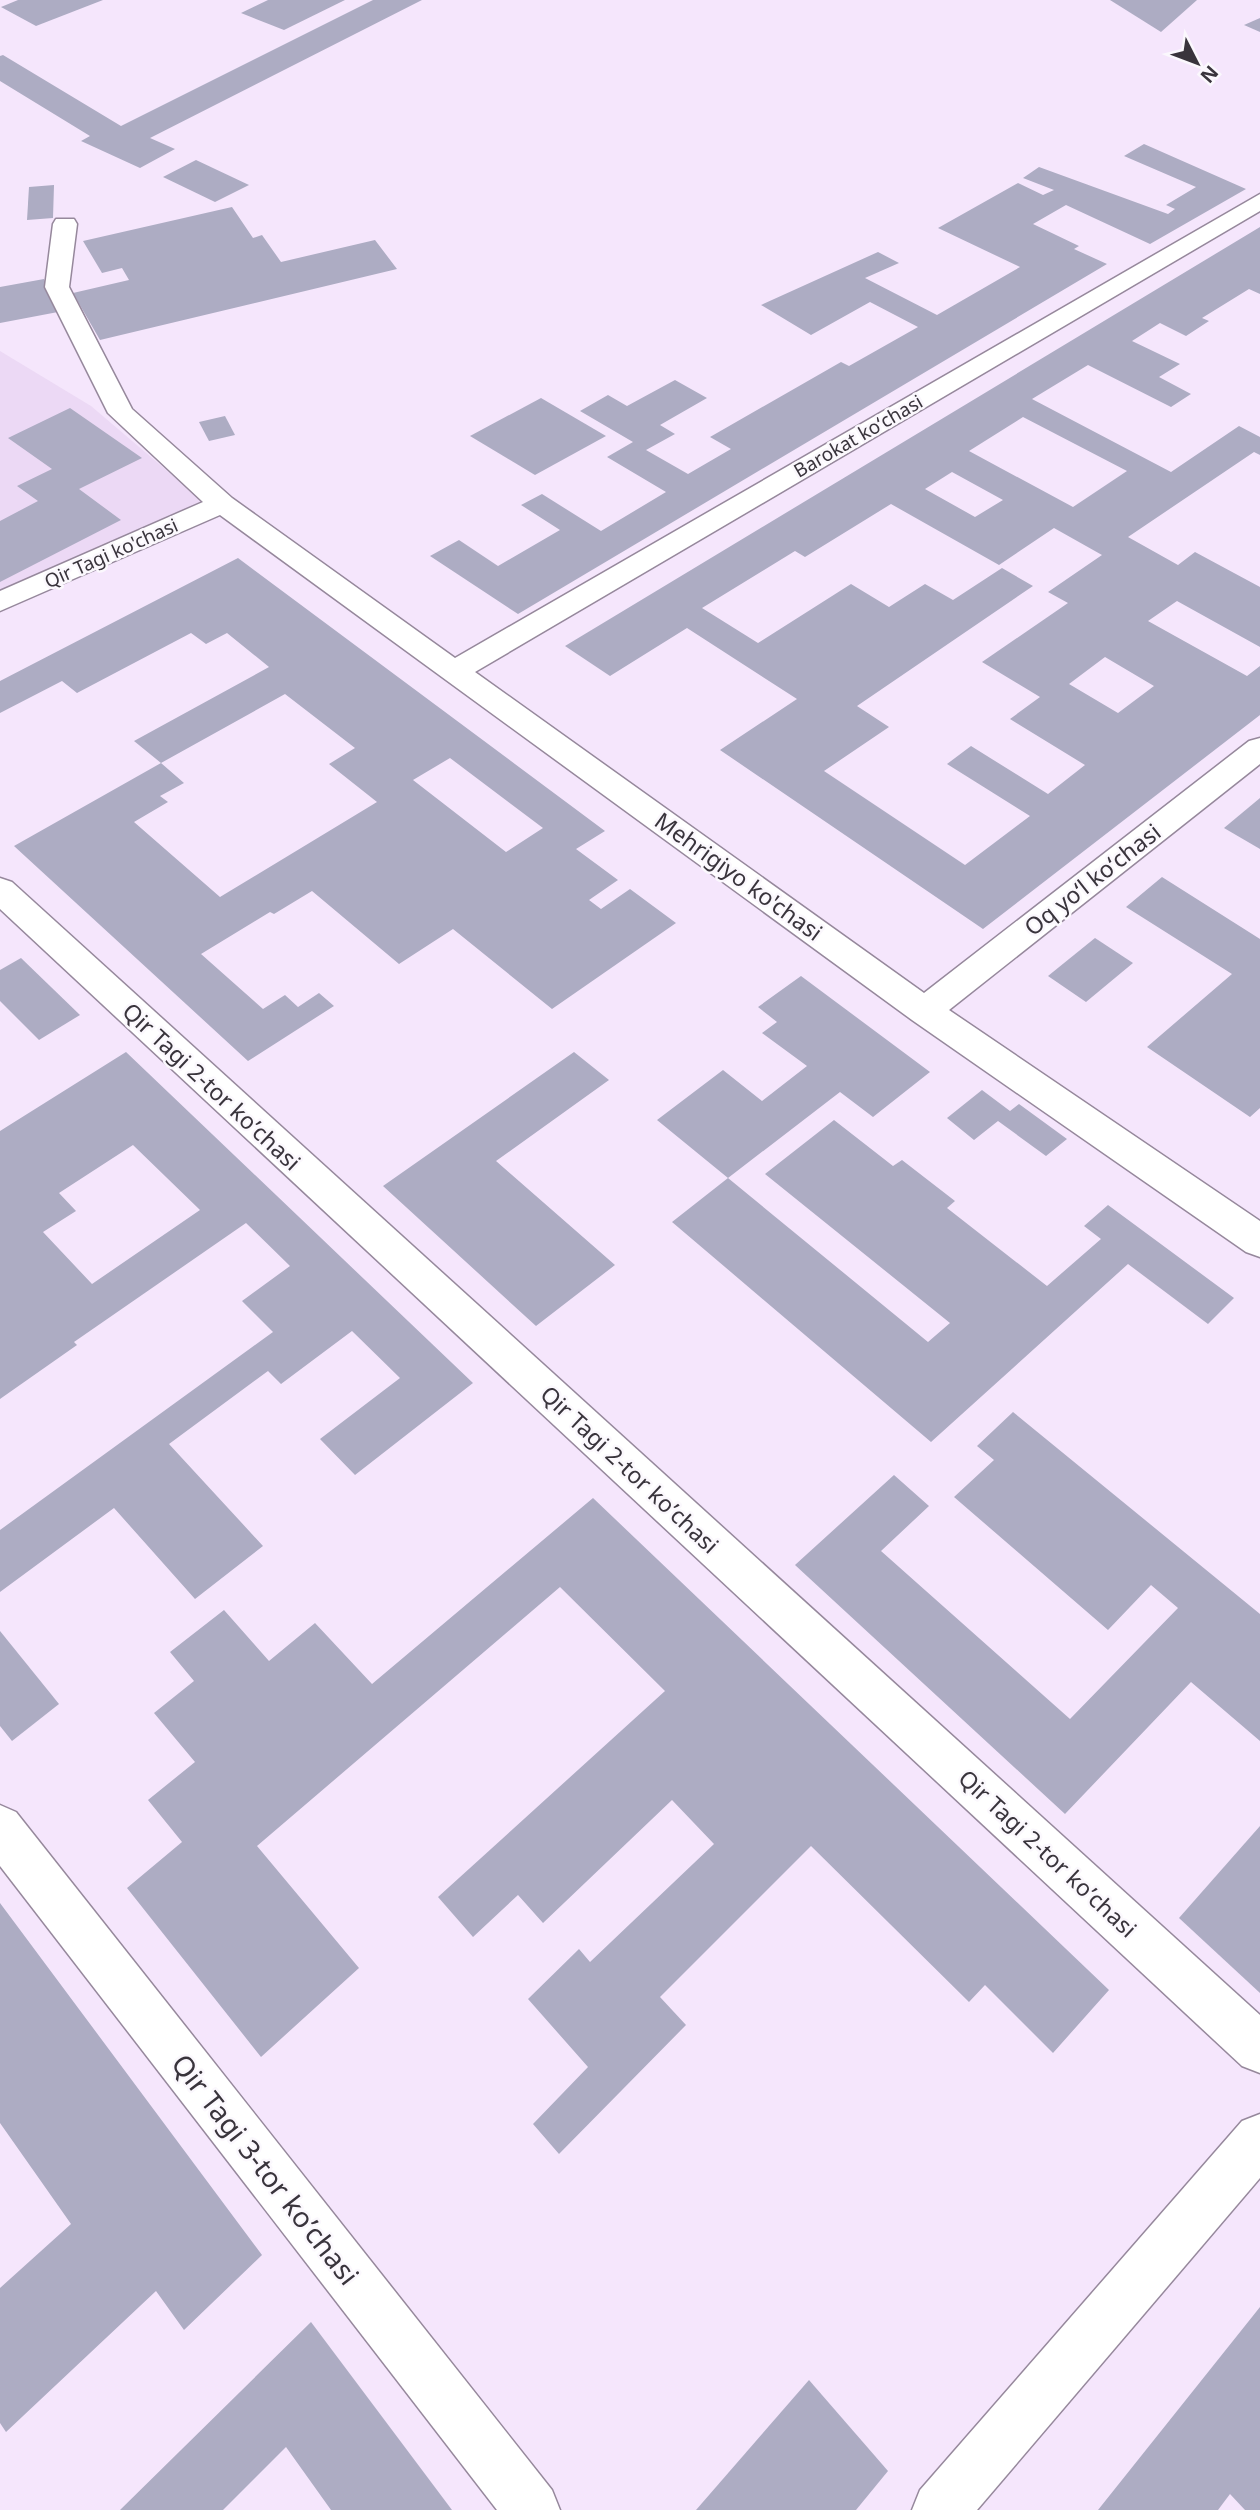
<svg xmlns="http://www.w3.org/2000/svg" width="1260" height="2510" viewBox="0 0 1260 2510" font-family="'Noto Sans',sans-serif">
<style>
.built{fill:#ecd9f5}
.building{fill:#adacc3;fill-rule:evenodd}
.lines{fill:none;stroke-linecap:round;stroke-linejoin:round}
.street-casing{stroke:#96889c;stroke-width:3}
.street{fill:#fff;fill-rule:evenodd}
.labels{text-anchor:middle;dominant-baseline:central;stroke-width:5;stroke-linejoin:round;paint-order:stroke}
.far-street-label{font-size:19px;fill:#39343c;stroke:#fbf8fd}
.street-label{font-size:23px;fill:#39343c;stroke:#fbf8fd}
.near-street-label{font-size:28px;fill:#39343c;stroke:#fbf8fd}
</style>
<rect width="100%" height="100%" fill="#f5e6fc"/>
<polygon class="built" points="0,351 91,406 206,504 0,597"/>
<g class="building">
<polygon points="18,0 103,0 36,26 1,7"/>
<polygon points="268,0 345,0 284,30 241,13"/>
<polygon points="373,0 422,0 150,138 175,149 140,168 81,141 90,136 0,81 0,56 3,55 121,126"/>
<polygon points="1110,0 1197,0 1161,32"/>
<polygon points="1260,18 1260,32 1244,25"/>
<polygon points="1144,144 1246,189 1150,244 1066,205 1033,224 1079,246 1074,249 1107,264 518,614 430,556 459,540 498,566 560,530 521,505 542,494 601,531 666,492 607,457 633,442 580,411 608,395 627,406 675,380 707,398 660,425 675,434 646,450 688,474 731,449 710,437 841,362 849,366 918,327 870,302 811,335 761,305 878,252 899,263 865,278 937,315 1020,267 938,228 1018,183 1043,195 1054,190 1023,178 1039,167 1168,214 1175,209 1166,205 1196,187 1124,156"/>
<polygon points="196,160 249,185 215,202 163,177"/>
<polygon points="54,185 53,218 27,220 29,187"/>
<polygon points="232,207 253,238 262,235 281,262 375,240 397,269 100,340 73,293 129,280 122,268 102,273 83,241"/>
<path d="M 1260,227 L 1260,294 L 1249,289 L 1202,318 L 1209,321 L 1186,336 L 1160,323 L 1132,341 L 1180,364 L 1159,377 L 1191,394 L 1171,407 L 1088,365 L 1032,399 L 1171,472 L 1239,426 L 1260,437 L 1260,455 L 1254,452 L 1128,537 L 1178,565 L 1195,552 L 1260,587 L 1260,647 L 1177,601 L 1148,621 L 1247,676 L 1260,666 L 1260,715 L 983,929 L 720,750 L 797,699 L 687,628 L 610,676 L 565,646 ZM 1023,417 L 1127,471 L 1073,507 L 969,451 ZM 952,472 L 1003,500 L 975,517 L 925,489 ZM 891,504 L 999,565 L 1054,528 L 1102,555 L 1048,592 L 1068,603 L 982,662 L 1040,697 L 1010,719 L 1085,765 L 1048,794 L 971,746 L 947,764 L 1030,816 L 965,865 L 824,771 L 889,727 L 857,706 L 1033,586 L 1002,568 L 953,600 L 925,584 L 889,607 L 851,584 L 758,643 L 702,608 L 795,551 L 805,557 ZM 1105,657 L 1154,686 L 1118,713 L 1069,684 Z"/>
<polygon points="44,279 58,312 0,323 0,287"/>
<polygon points="541,398 606,436 535,475 470,436"/>
<polygon points="70,408 142,458 79,489 121,520 0,582 0,521 38,501 17,486 52,469 8,438"/>
<polygon points="225,416 235,435 209,441 199,422"/>
<path d="M 238,558 L 605,831 L 576,849 L 618,880 L 589,900 L 601,909 L 630,889 L 676,923 L 552,1009 L 453,929 L 399,964 L 312,891 L 274,914 L 270,912 L 201,954 L 263,1009 L 285,995 L 298,1007 L 319,993 L 334,1006 L 248,1061 L 14,846 L 161,763 L 184,783 L 160,796 L 168,802 L 134,822 L 220,897 L 377,802 L 329,764 L 355,748 L 285,694 L 161,763 L 134,741 L 269,667 L 227,633 L 206,644 L 191,633 L 77,693 L 62,681 L 0,713 L 0,681 ZM 450,758 L 543,828 L 506,852 L 413,780 Z"/>
<polygon points="1260,798 1260,849 1224,828"/>
<polygon points="1162,877 1260,939 1260,1108 1250,1117 1147,1047 1232,974 1126,907"/>
<polygon points="1095,938 1133,963 1086,1002 1048,976"/>
<polygon points="21,958 80,1015 39,1040 0,1001 0,970"/>
<polygon points="801,976 930,1072 873,1117 840,1092 728,1178 657,1120 723,1070 762,1101 807,1066 762,1033 777,1022 758,1007"/>
<path d="M 126,1052 L 473,1383 L 355,1475 L 320,1439 L 400,1378 L 352,1331 L 281,1384 L 268,1371 L 169,1444 L 263,1546 L 195,1599 L 114,1508 L 0,1592 L 0,1530 L 273,1332 L 242,1301 L 290,1266 L 246,1223 L 74,1342 L 77,1345 L 0,1399 L 0,1131 ZM 133,1145 L 200,1210 L 92,1284 L 43,1232 L 76,1211 L 59,1193 Z"/>
<polygon points="574,1052 609,1080 496,1161 615,1265 536,1326 383,1186"/>
<polygon points="982,1090 1010,1111 1019,1104 1067,1139 1046,1156 998,1121 974,1140 947,1118"/>
<polygon points="834,1120 893,1166 902,1160 955,1201 947,1208 1047,1286 1101,1239 1084,1226 1108,1205 1234,1298 1208,1324 1128,1264 931,1442 672,1222 728,1178 928,1342 950,1323 765,1174"/>
<polygon points="1013,1412 1260,1614 1260,1741 1191,1682 1065,1814 795,1565 894,1475 929,1506 881,1551 1070,1719 1178,1608 1151,1585 1108,1630 954,1497 994,1460 977,1446"/>
<polygon points="593,1498 1109,1990 1053,2053 985,1985 969,2002 811,1846 660,1997 686,2025 559,2154 533,2124 588,2067 528,1999 579,1949 590,1962 714,1844 672,1800 543,1923 518,1895 473,1937 438,1897 665,1691 560,1587 257,1846 359,1968 261,2057 127,1888 182,1842 148,1800 195,1762 154,1713 194,1681 170,1652 224,1610 269,1661 315,1623 372,1684"/>
<polygon points="0,1631 59,1704 12,1741 0,1726"/>
<polygon points="1260,1826 1260,1993 1179,1918"/>
<polygon points="0,1903 262,2255 184,2330 156,2291 6,2432 0,2423 0,2288 71,2224 0,2123"/>
<polygon points="1260,2307 1260,2510 1245,2510 1230,2494 1218,2510 1098,2510"/>
<polygon points="311,2322 452,2510 331,2510 286,2447 223,2510 120,2510"/>
<polygon points="809,2380 888,2471 856,2510 696,2510"/>
</g>
<g class="lines">
<defs>
<g id="street">
<polygon points="1260,194 1260,211 475,672 924,993 1249,741 1260,738 1260,764 949,1010 1260,1221 1260,1257 1246,1252 912,1020 220,515 0,611 0,591 203,502 108,413 45,287 53,224 56,219 74,219 77,224 69,287 132,409 232,498 455,658"/>
<polygon points="0,878 12,882 1260,2015 1260,2073 1242,2066 0,909"/>
<polygon points="0,1805 16,1812 552,2490 560,2510 497,2510 0,1866"/>
<polygon points="1260,2114 1260,2178 977,2510 912,2510 920,2490 1242,2121"/>
</g>
</defs>
<use href="#street" class="street-casing"/>
<use href="#street" class="street"/>
</g>
<g class="labels">
<g class="far-street-label">
<text transform="translate(858 436) rotate(-30)">Barokat koʻchasi</text>
<text transform="translate(111 553) rotate(-24)">Qir Tagi ko'chasi</text>
</g>
<g class="street-label">
<text transform="translate(739 876) rotate(36)">Mehrigiyo ko'chasi</text>
<text transform="translate(1092 879) rotate(-38)">Oq yoʻl koʻchasi</text>
<text transform="translate(212 1086) rotate(43)">Qir Tagi 2-tor koʼchasi</text>
<text transform="translate(630 1469) rotate(43)">Qir Tagi 2-tor koʼchasi</text>
<text transform="translate(1048 1853) rotate(43)">Qir Tagi 2-tor koʼchasi</text>
</g>
<g class="near-street-label">
<text transform="translate(266 2169) rotate(52)">Qir Tagi 3-tor koʼchasi</text>
</g>
</g>
<g transform="translate(1197 63) rotate(132)" stroke="#fbf8fd" stroke-width="5" paint-order="stroke">
<path d="M0-5L12 26L0 18L-12 26Z" fill="#39343c"/>
<text y="-10" font-size="19" font-weight="bold" text-anchor="middle" fill="#39343c">N</text>
</g>
</svg>
